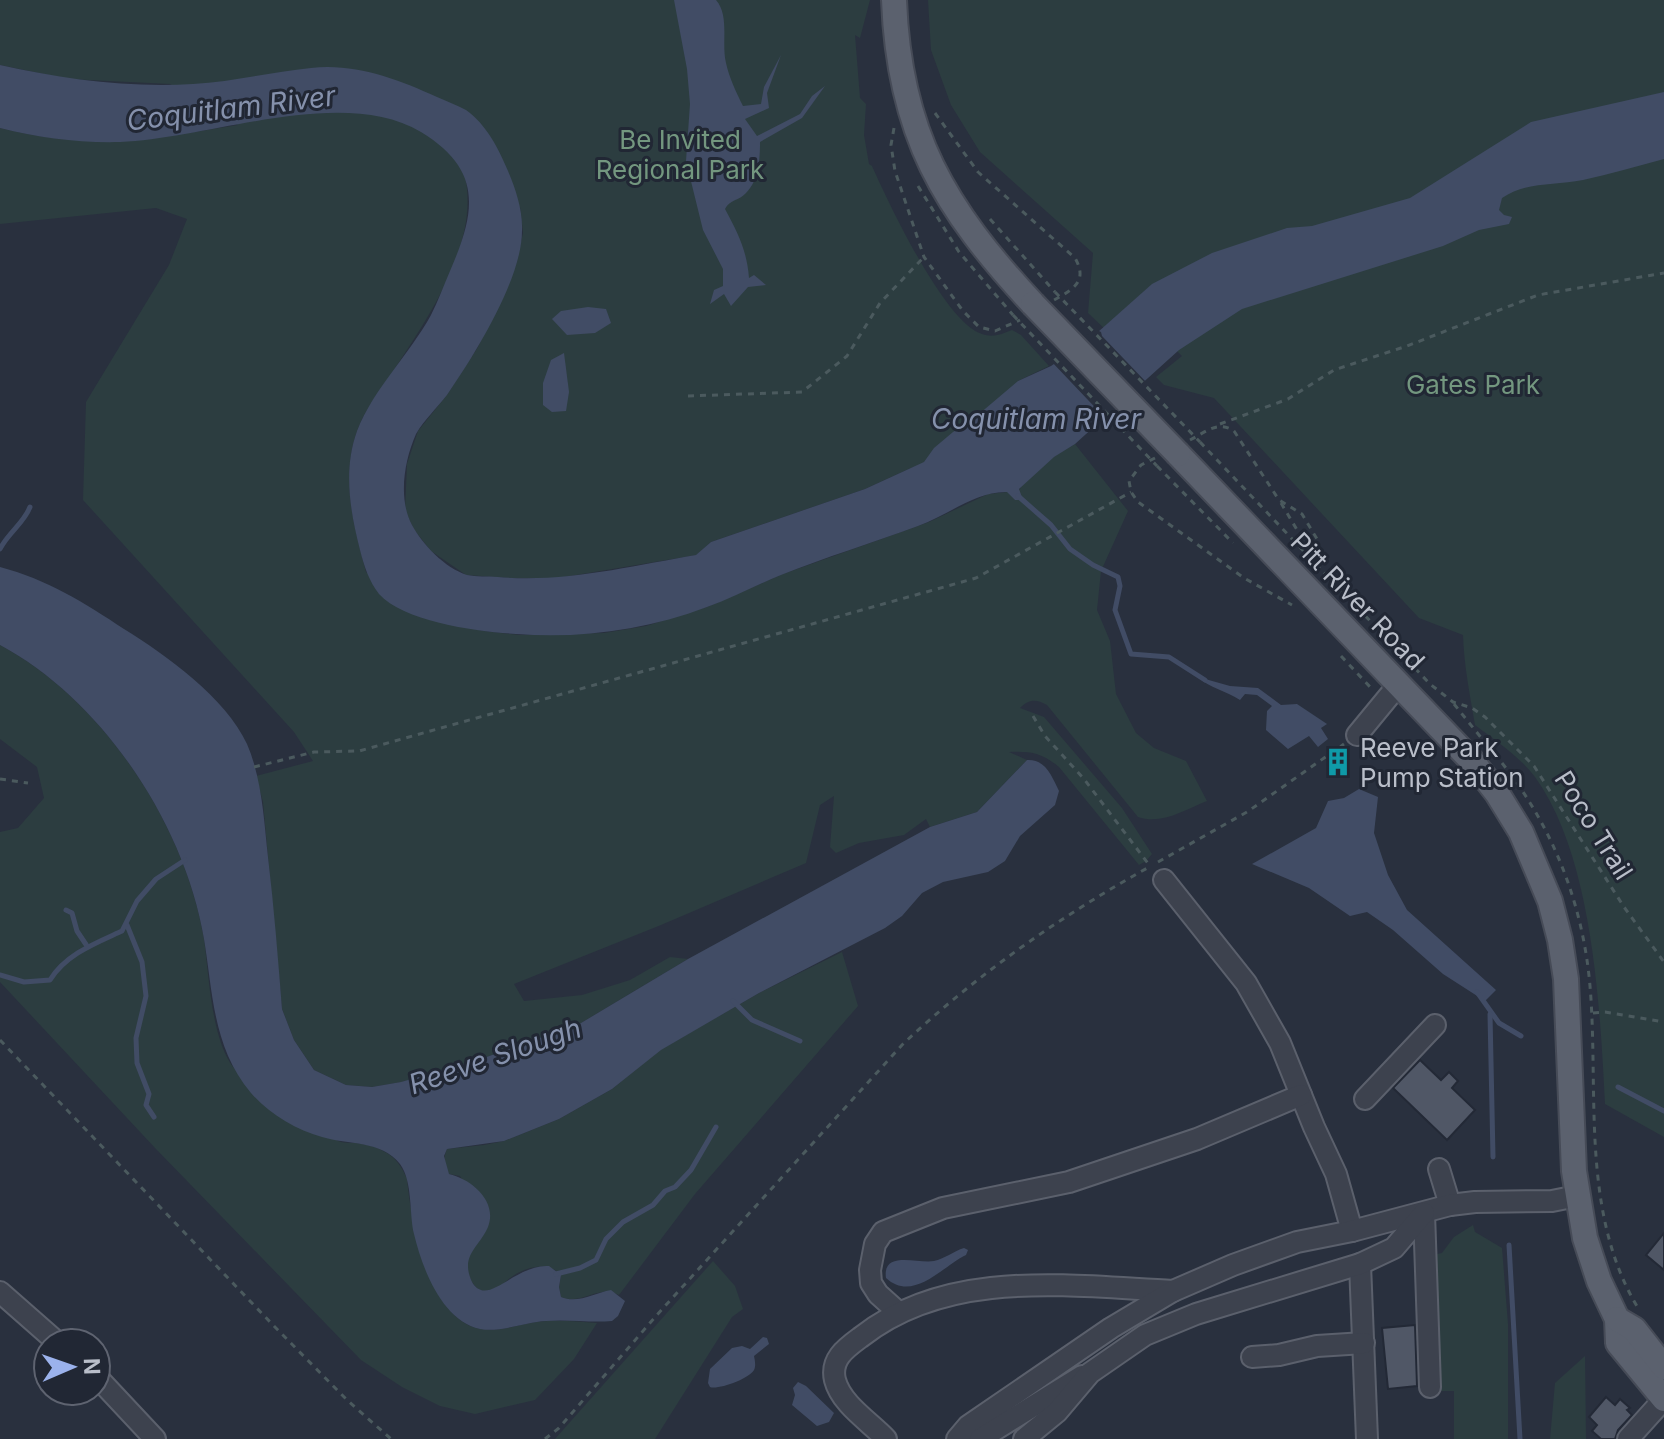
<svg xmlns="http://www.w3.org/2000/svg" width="1664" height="1439" viewBox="0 0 1664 1439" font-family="Inter,sans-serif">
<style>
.green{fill:#2c3d40}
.water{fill:#414c65}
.pier{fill:#29303e}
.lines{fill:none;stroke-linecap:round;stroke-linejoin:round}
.stream{stroke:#414c65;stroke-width:5}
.building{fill:#505766;stroke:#232936;stroke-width:2}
.minor-casing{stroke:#5b606c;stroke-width:24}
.major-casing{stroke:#464b57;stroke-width:28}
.path{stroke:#4b5a5e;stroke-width:3;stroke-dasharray:6 6;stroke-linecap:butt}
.minor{stroke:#3d424e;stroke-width:20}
.major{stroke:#5b616e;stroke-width:24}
.major-bridge-casing{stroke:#464b57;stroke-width:28;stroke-linecap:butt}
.path-bridge{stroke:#4b5a5e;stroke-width:3;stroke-dasharray:6 6;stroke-linecap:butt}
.major-bridge{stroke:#5b616e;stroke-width:24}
.labels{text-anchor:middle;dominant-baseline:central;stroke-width:6;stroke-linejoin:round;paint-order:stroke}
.park-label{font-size:26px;fill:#73977f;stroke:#212734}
.street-label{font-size:26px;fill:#b9bec9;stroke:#212734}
.poi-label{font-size:26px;fill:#b9bec9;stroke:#212734;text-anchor:start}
.water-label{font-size:28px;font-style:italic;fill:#8591ac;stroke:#212734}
</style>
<rect width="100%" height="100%" fill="#29303e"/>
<g class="green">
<path d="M 0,0 L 870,0 L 860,38 L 855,35 L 860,98 L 866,104 L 864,135 L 869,164 L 872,166 C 888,202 945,323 982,334 C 993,338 1002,334 1012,330 L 1021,335 L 1049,366 L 1018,381 L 1040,438 L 911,468 L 865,489 L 711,542 L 697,555 L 558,578 L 511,578 L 466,575 L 431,551 L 415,531 L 405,511 L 407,464 L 418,431 L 446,396 L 478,347 L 516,264 L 523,233 L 520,207 L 465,176 C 480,246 426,320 390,376 C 377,394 363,413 356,434 C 341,481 354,526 366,572 L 441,622 L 484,631 L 520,635 L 604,633 L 646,626 L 707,607 L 783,574 L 929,522 L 988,494 L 1008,492 L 1015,500 C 1022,475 1054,456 1075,444 L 1128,511 L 1101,571 L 1097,610 L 1110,641 L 1116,694 L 1136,733 L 1154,748 L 1186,761 L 1207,801 C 1184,810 1162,825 1138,817 L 1047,705 C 1036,699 1029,699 1020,708 L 1044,717 L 1122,808 L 1152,854 L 1146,861 L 1139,865 L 1059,767 C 1042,753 1031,751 1009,752 L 1027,760 L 977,812 L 930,827 L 926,819 L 904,835 L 859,843 L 836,853 L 830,847 L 834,796 L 820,805 L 806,863 L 661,925 L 514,984 L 524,1001 L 582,995 L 630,980 L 670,957 L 688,959 L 581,1023 L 481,1059 L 402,1082 L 372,1087 L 346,1085 L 314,1070 L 294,1040 L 282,1009 L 263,802 L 256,776 L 313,761 L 294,732 L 83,500 L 86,402 L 169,265 L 187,219 L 156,208 L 0,224 L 0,128 C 87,150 151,139 238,125 L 170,84 L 68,79 L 0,65 Z"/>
<path d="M 928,0 L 1664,0 L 1664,1137 L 1605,1104 C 1600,1008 1593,857 1535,777 C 1519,756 1496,741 1475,725 C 1470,695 1464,666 1463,635 L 1419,618 L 1214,398 L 1164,385 L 1156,377 L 1182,356 L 1139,313 L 1106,330 L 1088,313 L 1093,253 L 980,152 L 951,105 L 931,50 Z"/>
<path d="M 0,645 C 103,700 185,825 204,939 C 209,974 211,1040 234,1068 C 240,1075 251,1080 259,1085 C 277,1098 295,1111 313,1123 C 321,1129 329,1137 338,1141 C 343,1143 350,1143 356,1143 C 380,1146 398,1155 407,1179 C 411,1222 429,1321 481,1329 C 502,1333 526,1321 548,1321 C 564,1320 581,1322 597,1323 L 574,1359 L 535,1400 L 475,1414 L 440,1406 L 402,1387 L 361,1360 L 156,1149 L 0,982 L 0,832 L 18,828 L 44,798 L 37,767 L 0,739 Z"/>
<path d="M 842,952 L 858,1006 L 695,1194 L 619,1295 C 598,1284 582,1306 561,1297 L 559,1287 L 561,1275 C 547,1260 525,1267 510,1278 C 505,1282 500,1288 494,1290 C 476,1298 464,1274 468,1258 C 471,1246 482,1235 488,1226 L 460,1176 L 449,1174 C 444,1165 443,1158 447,1149 L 484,1145 L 504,1141 L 559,1119 L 612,1089 L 660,1050 L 759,993 Z"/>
<polygon points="1473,1225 1475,1232 1502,1248 1508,1324 1508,1439 1454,1439 1454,1391 1439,1391 1437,1254 1442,1253 1454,1237"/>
<polygon points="713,1261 735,1286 743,1309 732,1317 655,1439 555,1439"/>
<polygon points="1585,1356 1586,1439 1550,1439 1555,1383"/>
</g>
<g class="water">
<path d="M 674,0 L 716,0 C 730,16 721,43 726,63 C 729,77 736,92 743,106 L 761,104 L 764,87 L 781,55 L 767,93 L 769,108 L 745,119 L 757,136 L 800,114 L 812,96 L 825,86 L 802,118 L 760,142 C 760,159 759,180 746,193 C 739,201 730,199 725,209 C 738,233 747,251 749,278 L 754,275 L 766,285 L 748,287 L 731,306 L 724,294 L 710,304 L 714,290 L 723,286 L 723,269 L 703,230 L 686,161 L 690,104 L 687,69 Z"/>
<path d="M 0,65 C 63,79 128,88 193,84 C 232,82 271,72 311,68 C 355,63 397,79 437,97 C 446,101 457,105 466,110 C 486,124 499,149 508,171 C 516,190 523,211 522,231 C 522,279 474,356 447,395 C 437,408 424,420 416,434 C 404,461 398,499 412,525 C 422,544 445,568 467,575 C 476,577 488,576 498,577 C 564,583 631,566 696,555 L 711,542 L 865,489 L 924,462 L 934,448 L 953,432 L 972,420 L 1018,381 L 1051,366 L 1089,340 L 1152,284 L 1212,253 L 1287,228 L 1312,226 L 1410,198 L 1531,122 L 1664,92 L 1664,159 C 1637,166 1610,174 1583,180 C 1554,186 1527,181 1502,198 L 1499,210 L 1504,215 L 1512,217 L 1509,224 L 1479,230 L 1443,246 L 1242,309 L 1179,350 L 1075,444 L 1054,457 L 1019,489 L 1023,500 L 1015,500 L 1007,492 C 976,491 947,516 918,526 C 872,543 826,557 781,575 C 756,585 732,598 707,607 C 646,630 581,639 516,634 C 480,632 404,622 379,594 C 369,581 364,566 360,550 C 350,511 343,470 357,431 C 374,388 409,355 431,315 C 438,301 444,285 450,271 C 476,211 483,170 421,132 C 341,85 209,139 120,142 C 79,143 39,138 0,128 Z"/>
<polygon points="588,307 606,309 611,323 595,333 567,335 552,319 561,311"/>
<polygon points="564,353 569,392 566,411 552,412 543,405 543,383 551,360"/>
<path d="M 0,567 C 46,579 85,603 124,629 C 166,655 226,698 247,744 C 262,779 264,820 268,857 C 274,908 278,958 282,1009 L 294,1040 L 314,1070 L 346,1085 L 372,1087 L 401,1082 L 481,1059 L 581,1023 L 688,959 L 930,827 L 977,812 L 1027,760 C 1046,759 1052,777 1059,791 L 1055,805 L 1020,836 L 1005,861 L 988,872 L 943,882 L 922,893 L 902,916 L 885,928 L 759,993 L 661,1050 L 612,1089 L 559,1119 L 504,1141 L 447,1149 L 444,1156 L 449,1174 C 471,1179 498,1201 488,1227 C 480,1246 462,1254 470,1277 C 472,1283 475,1288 481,1290 C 496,1295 521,1264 549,1266 L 561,1275 L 559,1287 L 561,1297 C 578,1304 594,1293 611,1290 L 625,1301 L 618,1316 L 612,1321 C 590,1323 568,1319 546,1321 C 525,1322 500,1333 480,1329 C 442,1321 422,1268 414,1234 C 409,1213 413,1182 400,1164 C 381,1140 348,1145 322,1137 C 296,1130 269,1114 251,1093 C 213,1048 213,994 204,939 C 185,825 103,700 0,645 Z"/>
<path d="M 1198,677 L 1230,686 L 1258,688 L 1281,705 L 1297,704 L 1327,724 L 1321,728 L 1328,739 L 1318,747 L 1309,736 L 1288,749 L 1266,730 L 1267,711 L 1272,706 L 1257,695 L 1245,694 L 1240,700 C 1227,691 1209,688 1198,677 Z"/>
<polygon points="1359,789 1378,797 1374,833 1388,875 1407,910 1496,990 1485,1001 1443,974 1393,930 1367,912 1350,916 1309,888 1252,864 1316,828 1328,801 1344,798"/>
<path d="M 964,1248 L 968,1250 L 966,1255 C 943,1266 913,1303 886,1278 C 882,1250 918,1264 934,1261 C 944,1259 954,1251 964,1248 Z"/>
<path d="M 763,1337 L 767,1338 L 769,1344 L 754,1356 C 755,1361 756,1366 754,1370 C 749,1379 718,1390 710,1387 L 708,1383 L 710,1369 L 732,1348 L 742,1346 L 750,1349 Z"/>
<polygon points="798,1382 806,1386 834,1413 829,1422 817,1426 792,1405 795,1395 793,1388"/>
</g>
<polygon class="pier" points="1095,329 1101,332 1102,336 1147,383 1107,420 1051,361"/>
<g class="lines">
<g class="stream">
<polyline points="1018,496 1051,525 1070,549 1093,565 1118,577 1120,586 1115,610 1131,654 1169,657 1205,680"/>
<path d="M 0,549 C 8,533 24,523 30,507"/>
<polyline points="66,910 72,913 77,931 87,946"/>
<polyline points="127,925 142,962 146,996 136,1038 137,1063 149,1094 146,1105 154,1117"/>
<path d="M 0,975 L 24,982 L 50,980 C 66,954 96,943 122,931 L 137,901 L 156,879 L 185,860"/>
<polyline points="1477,992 1499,1023 1521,1036"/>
<polyline points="733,1001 752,1020 800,1041"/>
<polyline points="1490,1014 1493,1157"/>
<polyline points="1618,1087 1664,1111"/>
<polyline points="1509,1245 1520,1439"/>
<polyline points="556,1274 580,1268 596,1260 606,1239 623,1222 653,1205 665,1191 675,1187 691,1170 716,1127"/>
</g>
</g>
<g class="building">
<polygon points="1420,1060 1441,1080 1449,1072 1458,1081 1452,1088 1475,1110 1447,1140 1393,1088"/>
<polygon points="1664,1233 1664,1270 1646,1255"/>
<polygon points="1415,1325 1417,1386 1388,1389 1382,1328"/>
<polygon points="1606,1397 1615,1405 1620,1399 1630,1408 1627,1410 1632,1415 1618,1430 1615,1439 1601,1439 1592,1431 1597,1425 1589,1417"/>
</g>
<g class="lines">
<defs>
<g id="minor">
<polyline points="1357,735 1399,684"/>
<polyline points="1164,880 1246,983 1280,1043 1314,1127 1336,1174 1352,1231"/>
<polyline points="1365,1099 1435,1025"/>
<polyline points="1439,1169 1450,1205"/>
<polyline points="1424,1213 1430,1387"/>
<polyline points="1360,1264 1367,1439"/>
<polyline points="0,1292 58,1343"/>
<polyline points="898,1312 878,1294 871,1283 870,1270 875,1244 883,1232 943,1208 1069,1182 1197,1139 1301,1095"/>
<polyline points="1252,1357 1279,1355 1317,1346 1364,1343"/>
<polyline points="96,1376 155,1439"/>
<path d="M 886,1439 C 870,1422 841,1404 835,1380 C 830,1359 846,1348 861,1337 C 948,1268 1070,1286 1173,1291"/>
<polyline points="957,1439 968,1426 1111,1328 1173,1291 1233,1265 1297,1242 1352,1231 1450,1205 1475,1202 1552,1201 1577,1196"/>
<polyline points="980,1439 1082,1376"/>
<polyline points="1024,1439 1057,1412 1090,1373 1145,1335 1196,1314 1360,1264 1394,1248 1424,1213"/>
<polyline points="1628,1439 1664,1399"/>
</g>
<g id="major">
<path d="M 894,0 C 899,134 944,208 1033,304"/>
<polyline points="1178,454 1472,761 1497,793 1521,832 1550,901 1560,940 1566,979 1574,1171 1585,1238 1599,1281 1617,1319 1618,1343 1664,1399"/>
<polyline points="1617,1319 1634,1329 1664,1367"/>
</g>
</defs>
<use href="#minor" class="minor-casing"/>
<use href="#major" class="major-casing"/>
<g class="path">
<path d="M 935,113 L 978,172 L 1075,258 C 1088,281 1074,289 1054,300"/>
<polyline points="894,128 891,145 895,171 924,257 963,311 979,327 995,331 1020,320"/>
<polyline points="918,186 959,252 1013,315"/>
<polyline points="990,219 1055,292"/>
<polyline points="688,396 802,392 847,356 880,303 924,257"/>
<polyline points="1220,424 1288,399 1334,370 1407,346 1538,295 1664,273"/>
<path d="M 1190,440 C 1206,432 1218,420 1234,431 L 1279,500 L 1302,514 L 1317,539"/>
<polyline points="1200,442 1430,684 1453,702 1472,708 1485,717 1534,766 1624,907 1664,962"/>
<polyline points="1155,458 1141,465 1129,481 1131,492 1138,502 1244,578 1292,605"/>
<polyline points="1157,466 1233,543"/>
<polyline points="1281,503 1318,565"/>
<polyline points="1341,656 1372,689"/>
<polyline points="1454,704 1487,745"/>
<polyline points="1033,716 1045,736 1084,779 1150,866"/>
<path d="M 1502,763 C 1553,827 1583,904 1590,986 C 1599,1092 1580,1212 1638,1308"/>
<polyline points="254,767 314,752 359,751 976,578 1131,492"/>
<polyline points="0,779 28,783"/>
<polyline points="1158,862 1247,812 1344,744"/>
<polyline points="1593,1013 1605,1012 1664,1022"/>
<polyline points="0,1040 272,1324 346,1399 391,1439"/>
<path d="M 545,1439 L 559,1428 L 656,1316 L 902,1045 C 976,975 1062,915 1151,866"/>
</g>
<use href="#minor" class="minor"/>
<use href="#major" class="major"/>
<defs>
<polyline id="major-bridge" points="1033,304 1178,454"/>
</defs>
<use href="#major-bridge" class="major-bridge-casing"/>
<g class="path-bridge">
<polyline points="1055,292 1200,442"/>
<polyline points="1013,315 1157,466"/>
</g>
<use href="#major-bridge" class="major-bridge"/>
</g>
<defs>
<symbol id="building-bare" viewBox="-9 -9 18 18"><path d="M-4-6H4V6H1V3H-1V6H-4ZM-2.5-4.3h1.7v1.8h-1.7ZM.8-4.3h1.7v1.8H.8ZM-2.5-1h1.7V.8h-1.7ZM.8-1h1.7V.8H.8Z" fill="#0f9aa8" stroke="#212734" stroke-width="2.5" paint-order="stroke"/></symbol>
</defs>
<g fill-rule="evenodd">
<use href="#building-bare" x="1318" y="742" width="40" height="40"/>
</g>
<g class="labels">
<g class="park-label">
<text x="680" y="139">Be Invited<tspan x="680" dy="30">Regional Park</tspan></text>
<text x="1473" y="384">Gates Park</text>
</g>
<g class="street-label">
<text transform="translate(1358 601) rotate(46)">Pitt River Road</text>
<text transform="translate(1594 825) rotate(58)">Poco Trail</text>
</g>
<g class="poi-label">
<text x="1360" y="747">Reeve Park<tspan x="1360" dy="30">Pump Station</tspan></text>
</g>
<g class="water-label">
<text transform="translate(231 108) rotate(-7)">Coquitlam River</text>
<text x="1036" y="419">Coquitlam River</text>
<text transform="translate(495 1056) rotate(-19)">Reeve Slough</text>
</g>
</g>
<g transform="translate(72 1367) rotate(88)"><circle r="38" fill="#212734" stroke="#5e6370" stroke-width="2"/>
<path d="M0-6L14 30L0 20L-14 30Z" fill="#9bb2ec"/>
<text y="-12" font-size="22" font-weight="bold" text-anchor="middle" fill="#b9bec9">N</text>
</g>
</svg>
